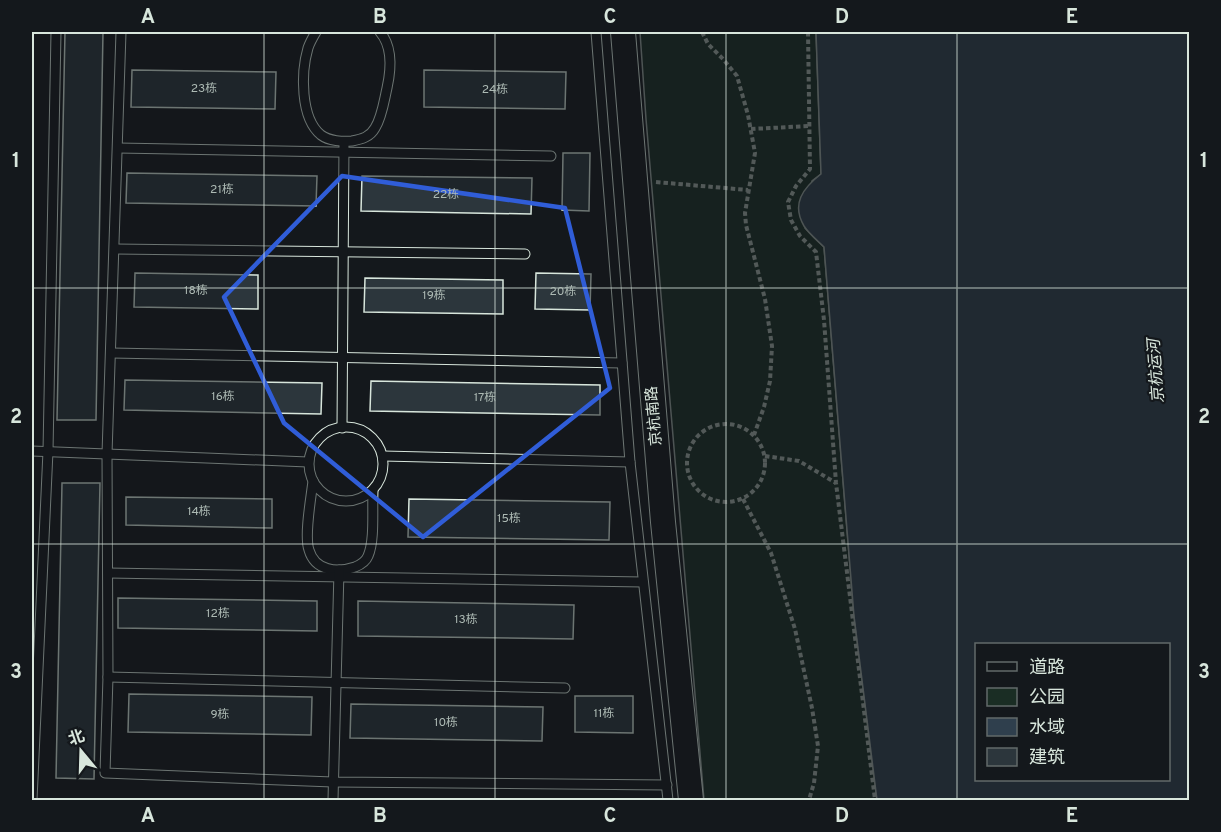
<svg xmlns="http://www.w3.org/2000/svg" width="1221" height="832" viewBox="0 0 1221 832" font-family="Overpass,'Noto Sans SC',sans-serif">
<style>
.green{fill:#1a2d24;stroke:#939e99;stroke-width:1.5}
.water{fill:#2f3f4d;stroke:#939e99;stroke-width:1.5;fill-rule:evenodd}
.building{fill:#2c363c;stroke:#d8e6dc;stroke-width:1.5}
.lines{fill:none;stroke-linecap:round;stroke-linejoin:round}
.service-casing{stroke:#d8e6dc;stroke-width:11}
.tertiary-casing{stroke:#d8e6dc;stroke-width:26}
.path{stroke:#9da8a2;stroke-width:4;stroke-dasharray:4.5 3;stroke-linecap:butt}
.service{stroke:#14181c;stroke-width:9}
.tertiary{stroke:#14181c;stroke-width:24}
.marked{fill:none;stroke:#305dd8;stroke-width:4.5;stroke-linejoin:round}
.grid{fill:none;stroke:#d8e6dc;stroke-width:1.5;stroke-opacity:0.55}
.labels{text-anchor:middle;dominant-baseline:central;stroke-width:4.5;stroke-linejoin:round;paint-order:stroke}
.number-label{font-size:12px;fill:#adbab4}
.street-label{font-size:15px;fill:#d8e6dc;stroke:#14181c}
.water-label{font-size:16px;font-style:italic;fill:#d8e6dc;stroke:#14181c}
.neatline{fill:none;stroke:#d8e6dc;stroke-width:2}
.grid-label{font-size:20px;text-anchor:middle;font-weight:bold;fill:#d8e6dc}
</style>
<rect width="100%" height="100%" fill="#14181c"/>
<polygon class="green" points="640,32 816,32 821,174 812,181 805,228 824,247 854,616 877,800 704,800 646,119"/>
<path class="water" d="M 816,32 L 1189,32 L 1189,800 L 877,800 L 854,616 L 824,247 C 818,241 809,234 804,226 C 791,204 803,188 821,174 ZM 976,644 L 1168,644 L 1168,780 L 976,780 Z"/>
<g class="building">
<polygon points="65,32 103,32 96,420 57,420"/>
<polygon points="132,70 276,72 275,109 131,107"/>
<polygon points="424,70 566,72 565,109 424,107"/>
<polygon points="563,153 590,153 589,211 562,210"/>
<polygon points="127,173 317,176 316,206 126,203"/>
<polygon points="362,176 532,178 531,214 361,211"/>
<polygon points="135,273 258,275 258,309 134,307"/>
<polygon points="536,273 591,274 590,310 535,309"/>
<polygon points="365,278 503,280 503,314 364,312"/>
<polygon points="125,380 322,383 321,414 124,410"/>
<polygon points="371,381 600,385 600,415 370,411"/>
<polygon points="62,483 100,483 94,779 56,778"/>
<polygon points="126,497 272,499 272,528 126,525"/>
<polygon points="409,499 610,502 609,540 408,537"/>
<polygon points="118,598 317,601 317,631 118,628"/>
<polygon points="358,601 574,605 573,639 358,636"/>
<polygon points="129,694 312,697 311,735 128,732"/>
<polygon points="575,696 633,696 633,733 575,732"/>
<polygon points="351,704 543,707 542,741 350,738"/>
</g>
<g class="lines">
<defs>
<g id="service">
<polyline points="121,32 107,454 108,677 105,773 333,782 667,785"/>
<path d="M 316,32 C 313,37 310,42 308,48 C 301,72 300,118 321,135 C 329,141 343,142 352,141 C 362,139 370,137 375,128 C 382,117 384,101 387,88 C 391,70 393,47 380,32"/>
<polyline points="596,32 630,462 668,800"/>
<polyline points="118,148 551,156"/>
<polyline points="115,249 525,254"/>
<polyline points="111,353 622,363"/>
<circle cx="346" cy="464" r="37"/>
<polyline points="342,428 344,142"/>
<polyline points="32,451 308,462"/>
<polyline points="383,456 630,462"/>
<path d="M 313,481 C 311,498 304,536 309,550 C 315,571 337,573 355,567 C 360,565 366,561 368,556 C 375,540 372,509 373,491"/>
<polyline points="108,573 643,582"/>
<polyline points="108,677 565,688"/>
<polyline points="32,800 48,451 56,32"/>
<polyline points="333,800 339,570"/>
</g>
<polyline id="tertiary" points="623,32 663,522 691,800"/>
</defs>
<use href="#service" class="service-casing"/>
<use href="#tertiary" class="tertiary-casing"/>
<g class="path">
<polyline points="702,32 708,44 723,59 737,76 748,115 755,153 745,213 746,225 765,299 772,346 770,381 764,407 754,435"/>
<polyline points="808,32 810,169 796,186 788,202 791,220 800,236 816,252 824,320 836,483 875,800"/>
<polyline points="751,129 810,126"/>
<polyline points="656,182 748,190"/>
<circle cx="726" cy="463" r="39"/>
<polyline points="765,456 799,461 836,483"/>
<polyline points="743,499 771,553 795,629 812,708 818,746 814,783 809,800"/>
</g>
<use href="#service" class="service"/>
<use href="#tertiary" class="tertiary"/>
</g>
<path d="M0 0H1221V832H0ZM 342,176 L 565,208 L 610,388 L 423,537 L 284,423 L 224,297 Z" fill="#14181c" fill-opacity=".55" fill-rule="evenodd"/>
<path class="marked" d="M 342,176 L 565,208 L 610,388 L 423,537 L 284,423 L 224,297 Z"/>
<path class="grid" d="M 264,32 L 264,800M 495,32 L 495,800M 726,32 L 726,800M 957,32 L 957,800M 32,288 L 1190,288M 32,544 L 1190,544"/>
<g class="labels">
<g class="number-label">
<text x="204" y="89">23栋</text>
<text x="495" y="90">24栋</text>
<text x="222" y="190">21栋</text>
<text x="446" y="195">22栋</text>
<text x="196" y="291">18栋</text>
<text x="563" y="292">20栋</text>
<text x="434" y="296">19栋</text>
<text x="223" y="397">16栋</text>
<text x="485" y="398">17栋</text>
<text x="199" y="512">14栋</text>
<text x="509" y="519">15栋</text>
<text x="218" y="614">12栋</text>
<text x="466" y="620">13栋</text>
<text x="604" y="714">11栋</text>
<text x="220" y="715">9栋</text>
<text x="446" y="723">10栋</text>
</g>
<g class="street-label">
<text transform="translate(655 416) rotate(-95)">京杭南路</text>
</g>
<g class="water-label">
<text transform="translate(1157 371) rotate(-94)">京杭运河</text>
</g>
</g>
<rect width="1221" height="832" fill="none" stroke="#14181c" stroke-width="66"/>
<rect x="975" y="643" width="195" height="138" fill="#14181c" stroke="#626a69" stroke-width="1.5"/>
<rect x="987" y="662" width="30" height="9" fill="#14181c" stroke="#626a69" stroke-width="1.5"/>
<text x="1029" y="673" font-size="18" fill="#d8e6dc">道路</text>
<rect x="987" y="688" width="30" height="18" fill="#1a2d24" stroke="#626a69" stroke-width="1.5"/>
<text x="1029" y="703" font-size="18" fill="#d8e6dc">公园</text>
<rect x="987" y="718" width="30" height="18" fill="#2f3f4d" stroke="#626a69" stroke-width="1.5"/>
<text x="1029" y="733" font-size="18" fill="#d8e6dc">水域</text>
<rect x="987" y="748" width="30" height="18" fill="#2c363c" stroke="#626a69" stroke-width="1.5"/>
<text x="1029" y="763" font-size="18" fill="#d8e6dc">建筑</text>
<g transform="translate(81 751) rotate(341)" stroke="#14181c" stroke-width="4.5" paint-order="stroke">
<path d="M0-4.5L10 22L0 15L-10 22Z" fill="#d8e6dc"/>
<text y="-9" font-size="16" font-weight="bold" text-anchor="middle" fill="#d8e6dc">北</text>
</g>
<rect x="33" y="33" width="1155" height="766" class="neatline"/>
<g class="grid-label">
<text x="148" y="23">A</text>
<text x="380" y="23">B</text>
<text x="610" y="23">C</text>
<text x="842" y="23">D</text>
<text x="1072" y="23">E</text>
<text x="16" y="167">1</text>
<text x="1204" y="167">1</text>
<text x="16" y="423">2</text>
<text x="1204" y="423">2</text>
<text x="16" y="678">3</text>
<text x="1204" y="678">3</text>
<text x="148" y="822">A</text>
<text x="380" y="822">B</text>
<text x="610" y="822">C</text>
<text x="842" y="822">D</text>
<text x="1072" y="822">E</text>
</g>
</svg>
